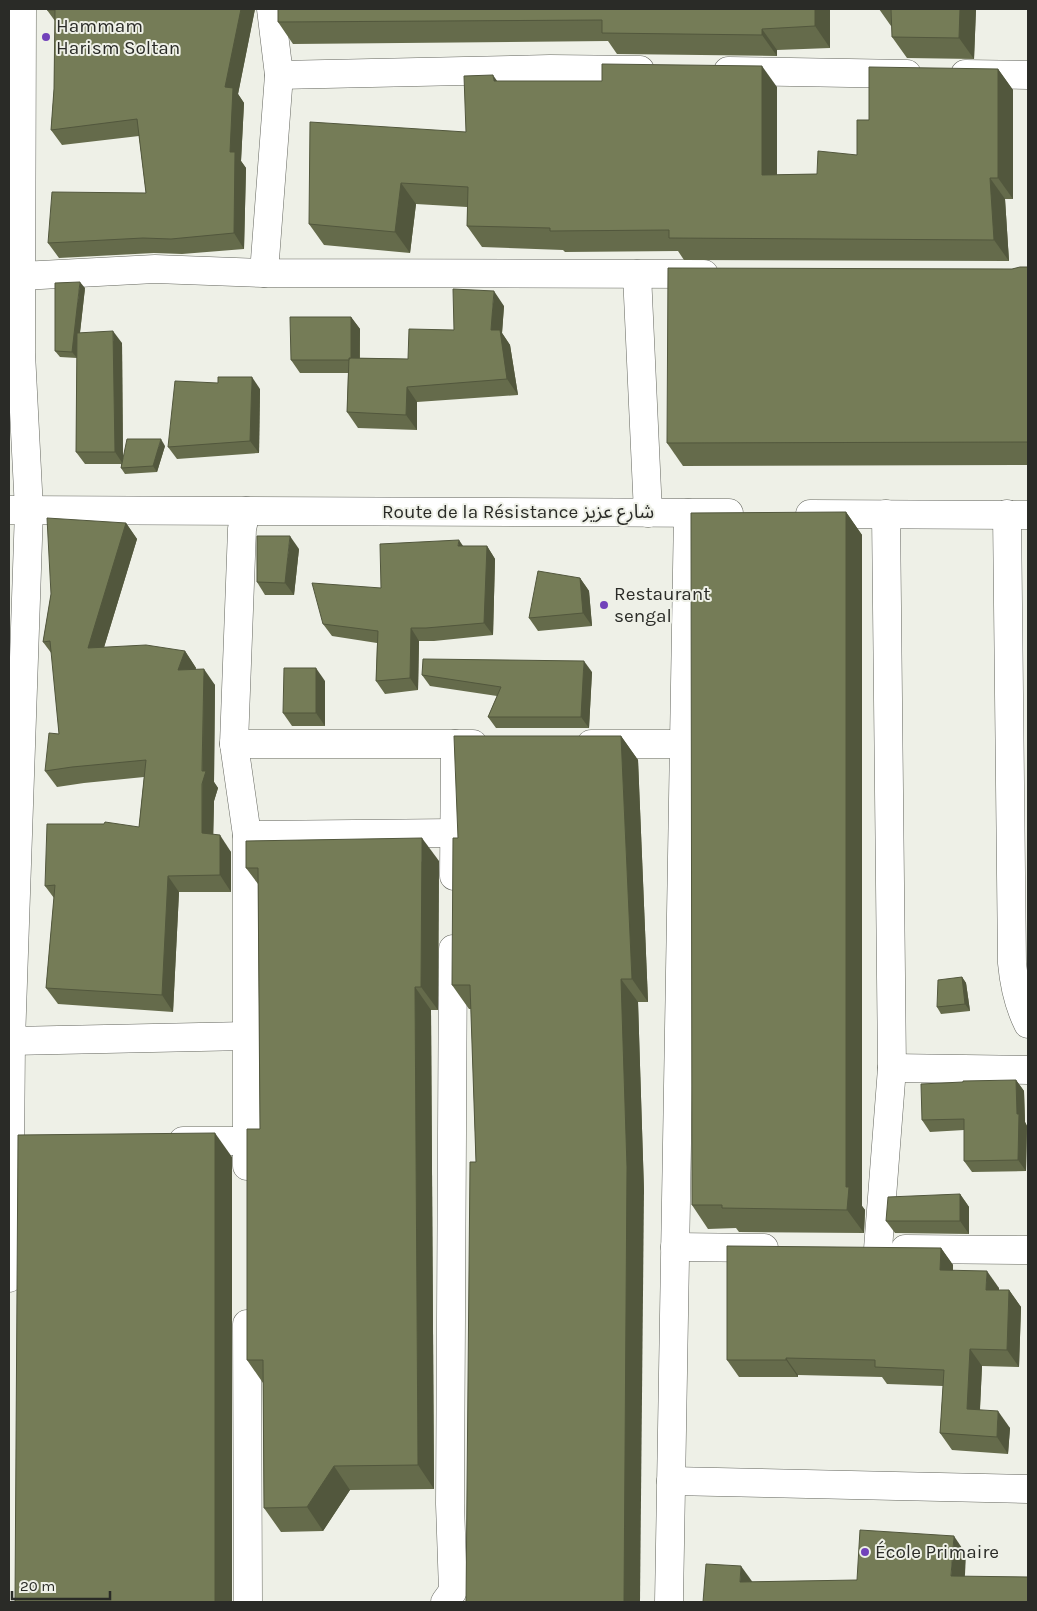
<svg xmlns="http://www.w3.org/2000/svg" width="1037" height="1611" viewBox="0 0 1037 1611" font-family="Karla,'Noto Sans Arabic',sans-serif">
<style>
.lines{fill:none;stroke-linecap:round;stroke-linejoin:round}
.minor-casing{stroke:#64665e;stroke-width:29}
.tertiary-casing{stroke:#64665e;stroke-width:29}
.minor{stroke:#fff;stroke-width:28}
.tertiary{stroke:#fff;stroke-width:28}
.wall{fill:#656b4b}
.shaded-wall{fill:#52573d}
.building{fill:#757c57;stroke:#52573d}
.poi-dot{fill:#7242ba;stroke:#eef0e7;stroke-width:2}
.labels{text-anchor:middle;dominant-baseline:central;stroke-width:4;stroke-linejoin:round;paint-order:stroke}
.poi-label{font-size:19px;fill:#2a2b27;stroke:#eef0e7;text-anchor:start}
.street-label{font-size:19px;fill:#2a2b27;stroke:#eef0e7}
</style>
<rect width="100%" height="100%" fill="#eef0e7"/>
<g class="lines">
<defs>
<g id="minor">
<polyline points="728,71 907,74"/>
<polyline points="965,74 1028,75"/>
<polyline points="279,75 550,69 640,70"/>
<polyline points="264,273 279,75 271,9"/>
<polyline points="637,274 648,513"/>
<polyline points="21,276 155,269 264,273 704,274"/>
<polyline points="246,511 242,529 234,744 247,835 247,1166"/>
<path d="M 1007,514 L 1012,963 C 1014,985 1018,1004 1028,1024"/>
<polyline points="234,744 473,744"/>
<polyline points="591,744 684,744"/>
<polyline points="247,835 454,833"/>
<polyline points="454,876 455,744"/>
<polyline points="11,1041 247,1036"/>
<polyline points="892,1068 1028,1070"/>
<polyline points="183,1141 247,1141"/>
<polyline points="675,1247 764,1248"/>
<polyline points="878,1249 892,1068 886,514"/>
<polyline points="905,1249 1028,1250"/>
<polyline points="9,1278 11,1041 29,510 21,353 22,9"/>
<polyline points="247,1324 248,1602"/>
<polyline points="671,1481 1028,1489"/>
<polyline points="445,1602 453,1591 450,1504 453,949"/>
<polyline points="669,1602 688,513"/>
</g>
<g id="tertiary">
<polyline points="9,510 729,513"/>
<polyline points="810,514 1028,515"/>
</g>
</defs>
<use href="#minor" class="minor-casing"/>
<use href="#tertiary" class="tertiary-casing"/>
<use href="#minor" class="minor"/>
<use href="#tertiary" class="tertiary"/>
</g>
<g class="wall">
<polygon points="255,9 238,94 244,103 241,161 246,168 244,249 182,254 154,253 59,258 48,243 146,193 139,136 62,145 51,130 54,89 55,21 47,10"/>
<polygon points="278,9 830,9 830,48 777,50 777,56 617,54 608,41 293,44 278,22"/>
<polygon points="879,9 976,9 974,59 907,58 892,37 892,26 891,26"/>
<polygon points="998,69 1013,90 1013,199 1005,199 1009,261 684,260 678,251 565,252 563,250 482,247 467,226 467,207 416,204 410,253 324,245 309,224 466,132 497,81 777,87 777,175 817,174 857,155 869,120"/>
<polygon points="1028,267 1028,465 683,466 667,443 1012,269"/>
<polygon points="85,288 80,333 122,343 123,458 165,446 157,472 125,474 121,468 121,464 85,464 76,452 77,358 60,357 55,351"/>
<polygon points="504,306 502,333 510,345 518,395 417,402 417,430 358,428 347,412 348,373 300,373 291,360 351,317 360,329 360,358 408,359 454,330"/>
<polygon points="260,389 259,453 177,459 168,447"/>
<polygon points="846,512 862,535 862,1206 865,1210 864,1233 739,1232 736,1228 708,1229 692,1205"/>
<polygon points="126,523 137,539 104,647 185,651 196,668 195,669 215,685 214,782 218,788 214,801 213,835 231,852 231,892 179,892 173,1012 58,1004 46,988 54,898 45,886 139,827 144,777 84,783 57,787 45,771 59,734 52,654 43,642 51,594"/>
<polygon points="463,546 487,546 495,559 493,635 434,641 419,641 418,690 385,694 376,681 377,643 332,636 323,624 381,588"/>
<polygon points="299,549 294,595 265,595 257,582"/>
<polygon points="580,578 589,591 592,626 538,631 529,618"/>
<polygon points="592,672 589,728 496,728 488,717 497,696 430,686 422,675"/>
<polygon points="325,681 325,726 292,726 283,713"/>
<polygon points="621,736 638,760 648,1002 638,1002 644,1191 476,1162 471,1009 469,1009 452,985 458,838"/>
<polygon points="439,861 438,1010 431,1010 434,1489 350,1490 323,1531 281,1532 264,1508 263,1383 247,1360 260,1129 258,884 246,868"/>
<polygon points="962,977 966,983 970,1011 941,1014 937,1007"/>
<polygon points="1016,1080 1024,1091 1025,1122 1027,1126 1026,1171 972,1172 964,1161 964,1130 930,1132 922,1120"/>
<polygon points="960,1194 969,1207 969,1234 895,1233 886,1221"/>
<polygon points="941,1248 953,1265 953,1270 999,1288 999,1290 1009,1290 1021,1307 1019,1367 982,1366 980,1410 1010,1428 1008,1454 952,1450 940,1433 943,1386 887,1384 882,1377 798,1375 798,1377 739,1377 727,1360"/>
</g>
<g class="shaded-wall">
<polygon points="241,9 255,9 238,94 244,103 241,161 246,168 244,249 234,233 230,152 225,87"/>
<polygon points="815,9 830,9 830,48 815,26"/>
<polygon points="960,9 976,9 974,59 959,38"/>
<polygon points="762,29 777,50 777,56 762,35"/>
<polygon points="762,66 777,87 777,196 762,175"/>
<polygon points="998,69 1013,90 1013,199 998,178"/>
<polygon points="493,75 508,97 494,81"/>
<polygon points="990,178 1005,199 1009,261 994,240"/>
<polygon points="401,183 416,204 410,253 395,232"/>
<polygon points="80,282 85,288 77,358 72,352"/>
<polygon points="494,291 504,306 502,333 510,345 518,395 507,379 491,330"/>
<polygon points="351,317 360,329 359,373 351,360"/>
<polygon points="113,331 122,343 123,464 115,452"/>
<polygon points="252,377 260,389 259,453 250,441"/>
<polygon points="407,387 417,402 417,430 406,415"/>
<polygon points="161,439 165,446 157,472 153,466"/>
<polygon points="846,512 862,535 862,1206 865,1210 864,1233 847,1210 846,1187"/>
<polygon points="126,523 137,539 99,664 88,648"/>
<polygon points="290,536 299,549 294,595 285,583"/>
<polygon points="459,540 468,553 458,546"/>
<polygon points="487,546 495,559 493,635 484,623"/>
<polygon points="580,578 589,591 592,626 583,613"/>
<polygon points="411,628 419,641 418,690 410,678"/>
<polygon points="185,651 196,668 190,686 178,670"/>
<polygon points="584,661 592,672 589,728 581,717"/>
<polygon points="316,668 325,681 325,726 316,713"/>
<polygon points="204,669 215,685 214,782 218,788 214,801 213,850 202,833"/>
<polygon points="621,736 638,760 648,1002 632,979"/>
<polygon points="220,835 231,852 231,892 220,875"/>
<polygon points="422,838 439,861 438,1010 421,987"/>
<polygon points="168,876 179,892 173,1012 162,995"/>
<polygon points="962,977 966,983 970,1011 965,1004"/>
<polygon points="621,979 638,1002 644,1191 640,1602 624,1602"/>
<polygon points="415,987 431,1010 434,1489 418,1465"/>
<polygon points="1016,1080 1024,1091 1025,1122 1027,1126 1026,1171 1018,1160"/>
<polygon points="215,1133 232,1157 232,1602 215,1602"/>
<polygon points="960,1194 969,1207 969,1234 960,1221"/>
<polygon points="941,1248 953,1265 952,1287 940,1270"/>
<polygon points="987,1271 999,1288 998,1307 986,1290"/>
<polygon points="1009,1290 1021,1307 1019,1367 1007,1350"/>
<polygon points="970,1349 982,1366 979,1426 967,1409"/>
<polygon points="786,1358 798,1375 798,1377 786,1360"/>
<polygon points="998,1411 1010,1428 1008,1454 997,1437"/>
<polygon points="334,1466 350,1490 323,1531 307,1507"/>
<polygon points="954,1536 966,1554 964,1594 951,1576"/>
<polygon points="741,1566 754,1584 740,1582"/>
</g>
<g class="building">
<polygon points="47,9 241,9 225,87 233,88 230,152 235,152 234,233 171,239 143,238 48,243 52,192 146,193 137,119 51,130 54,89 55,10 47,10"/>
<polygon points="278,9 815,9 815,26 762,29 762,35 602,33 602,20 278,22"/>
<polygon points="891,9 960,9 959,38 892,37"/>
<polygon points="602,64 762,66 762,175 817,174 818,151 857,155 857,120 869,120 869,67 998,69 998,178 990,178 994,240 669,238 669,230 550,231 550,228 467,226 468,187 401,183 395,232 309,224 310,122 466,132 464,76 493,75 494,81 602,81"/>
<polygon points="1020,267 1028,267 1028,442 667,443 668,268 1012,269"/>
<polygon points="80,282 72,352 55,351 55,283"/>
<polygon points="453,289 494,291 491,330 500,330 507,379 407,387 406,415 347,412 349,358 408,359 409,329 454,330"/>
<polygon points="290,317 351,317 351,358 349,358 349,360 291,360"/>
<polygon points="113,331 115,452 76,452 77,333"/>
<polygon points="218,377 252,377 250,441 168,447 175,381 218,383"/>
<polygon points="127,439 161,439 153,466 121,468"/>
<polygon points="846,512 846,1187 849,1187 847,1210 722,1208 722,1205 692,1205 691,513"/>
<polygon points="47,518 126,523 88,648 146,645 185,651 178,670 204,669 202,771 206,771 202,784 202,833 220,835 220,875 168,876 162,995 46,988 55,885 45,886 47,824 104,824 105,822 139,827 146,760 72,767 45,771 49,733 59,734 50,641 43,642 51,594"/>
<polygon points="257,536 290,536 285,583 257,582"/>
<polygon points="459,540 458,546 487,546 484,623 426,628 411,628 410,678 376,681 378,631 323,624 312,583 381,588 380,544"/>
<polygon points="538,571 580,578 583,613 529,618"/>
<polygon points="423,659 584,661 581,717 488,717 501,687 422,675"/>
<polygon points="284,668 316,668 316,713 283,713"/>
<polygon points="454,736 621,736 632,979 621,979 627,1167 624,1602 466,1602 470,1162 476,1162 470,985 452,985 453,838 458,838"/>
<polygon points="422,838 421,987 415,987 418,1465 334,1466 307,1507 264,1508 263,1360 247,1360 247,1129 260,1129 258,868 246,868 246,841"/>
<polygon points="962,977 965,1004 937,1007 938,980"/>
<polygon points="1016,1080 1017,1114 1019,1114 1018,1160 964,1161 964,1119 922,1120 921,1084 963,1082 963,1081"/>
<polygon points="215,1133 215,1602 15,1602 18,1135"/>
<polygon points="960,1194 960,1221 886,1221 888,1197"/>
<polygon points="727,1246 941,1248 940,1270 987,1271 986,1290 1009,1290 1007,1350 970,1349 967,1409 998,1411 997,1437 940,1433 944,1370 875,1367 875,1360 786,1358 786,1360 727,1360"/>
<polygon points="860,1530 954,1536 951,1576 1028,1577 1028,1602 703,1602 706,1564 741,1566 740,1582 857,1580"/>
</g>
<g class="poi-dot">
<circle cx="46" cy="37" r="5"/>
<circle cx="604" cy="605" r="5"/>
<circle cx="865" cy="1552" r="5"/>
</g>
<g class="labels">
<g class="poi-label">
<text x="56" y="26">Hammam<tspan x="56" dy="22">Harism Soltan</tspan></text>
<text x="614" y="594">Restaurant<tspan x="614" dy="22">sengal</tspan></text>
<text x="875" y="1552">École Primaire</text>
</g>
<g class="street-label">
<text x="518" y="512">Route de la Résistance شارع عزيز</text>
</g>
</g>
<rect width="1037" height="1611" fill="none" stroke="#2a2b27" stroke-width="20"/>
<path d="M12 1591v8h98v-8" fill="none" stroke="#2a2b27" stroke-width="2.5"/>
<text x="20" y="1591" font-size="15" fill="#2a2b27" stroke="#eef0e7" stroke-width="4" paint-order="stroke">20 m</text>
</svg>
